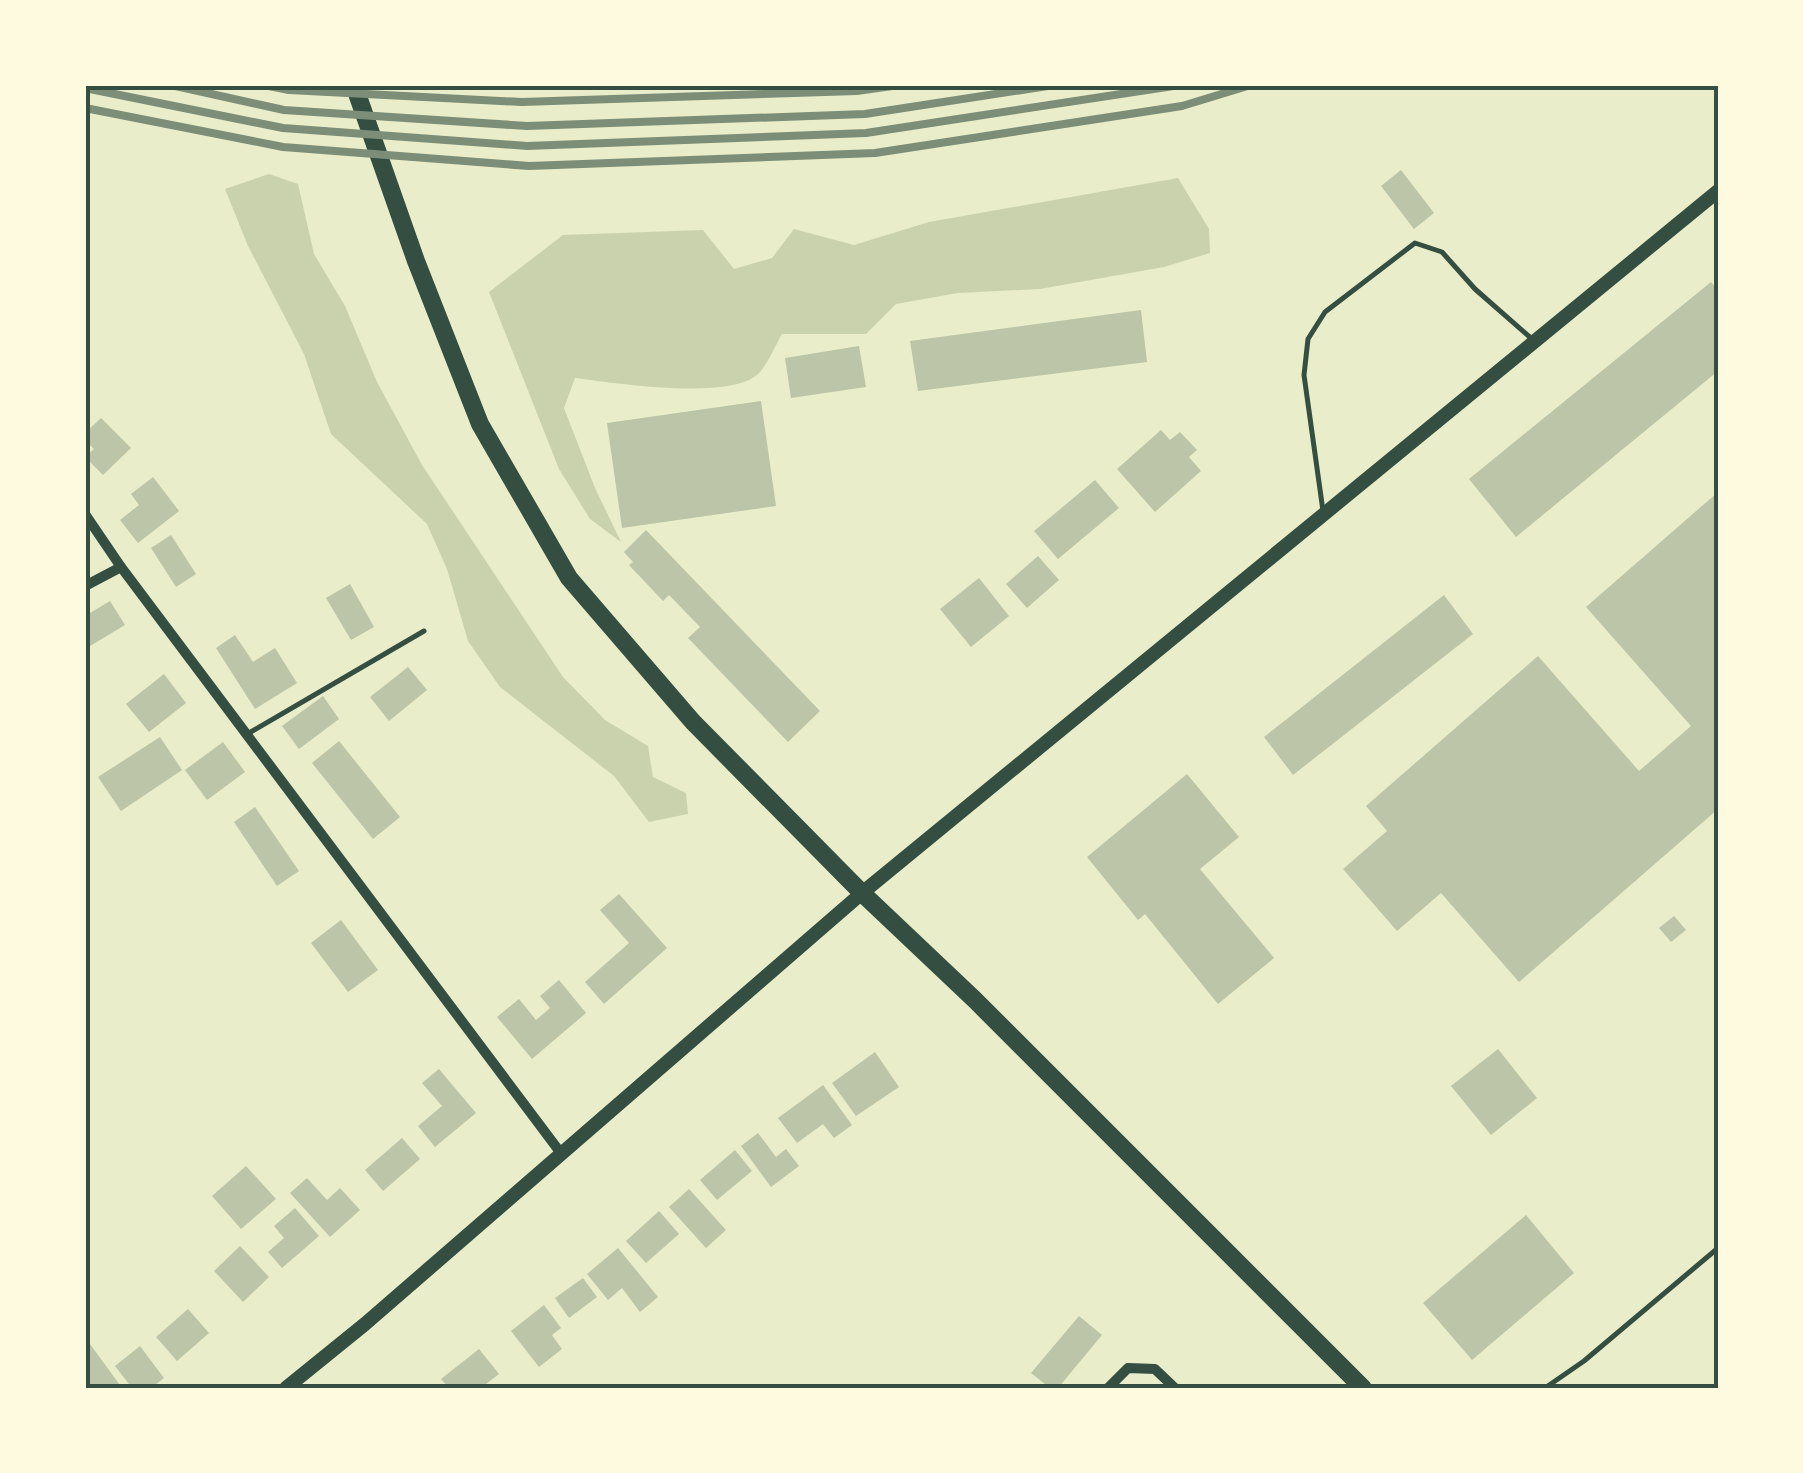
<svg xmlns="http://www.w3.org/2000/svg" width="1803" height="1473" viewBox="0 0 1803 1473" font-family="Lato,sans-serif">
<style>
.green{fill:#cad2ad}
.building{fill:#bcc5a7}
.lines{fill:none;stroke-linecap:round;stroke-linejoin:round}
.service{stroke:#344e41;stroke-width:5}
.minor{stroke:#344e41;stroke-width:10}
.tertiary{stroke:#344e41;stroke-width:14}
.trunk{stroke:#344e41;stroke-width:18}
.rail{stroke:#7c8e77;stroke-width:8}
.neatline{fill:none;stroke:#344e41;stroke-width:4}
</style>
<rect width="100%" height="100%" fill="#e9edc9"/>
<g class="green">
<polygon points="269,174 298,184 314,254 345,306 377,382 422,465 563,677 605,720 648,746 653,777 686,793 688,814 649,822 614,776 500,687 468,641 447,569 427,524 331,434 304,354 248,246 225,189"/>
<path d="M 1178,178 L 1209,229 L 1210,253 L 1164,267 L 1040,289 L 958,293 L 896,304 L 866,334 L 782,334 C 775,346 768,364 758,374 C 729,401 614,383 575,378 L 564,408 L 595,488 L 621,542 L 590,519 L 559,469 L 489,292 L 563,235 L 703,230 L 734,269 L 772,258 L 794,229 L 854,245 L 929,222 Z"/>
</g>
<g class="building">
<polygon points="1401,170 1434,213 1414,229 1381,186"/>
<polygon points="1711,282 1718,290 1718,371 1516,537 1469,479"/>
<polygon points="1141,310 1147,362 918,391 910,341"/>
<polygon points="859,346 866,387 791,398 785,358"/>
<polygon points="761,401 776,506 622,528 607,423"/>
<polygon points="101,418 131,448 103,475 85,457 94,449 85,440 85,433"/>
<polygon points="1161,430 1170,440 1180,432 1197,450 1189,457 1201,471 1155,512 1117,469"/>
<polygon points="153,477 179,511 138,543 120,520 139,505 131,494"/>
<polygon points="1095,480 1119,508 1058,559 1034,531"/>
<polygon points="1718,492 1718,809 1519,982 1441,893 1397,931 1343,869 1387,831 1366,806 1538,656 1639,771 1691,726 1586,607"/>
<polygon points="646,530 820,711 788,742 688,638 700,627 669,595 663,601 629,565 633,562 624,552"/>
<polygon points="171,535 196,574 176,587 151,548"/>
<polygon points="1038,556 1059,580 1027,608 1006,584"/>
<polygon points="979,578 1009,616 971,647 940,609"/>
<polygon points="350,584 374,627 351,640 326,598"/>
<polygon points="1444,595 1473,634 1293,775 1264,737"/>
<polygon points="110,601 125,625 85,649 85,616"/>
<polygon points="235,635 253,662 275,648 297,683 255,709 216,648"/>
<polygon points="408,667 427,690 389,721 370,697"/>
<polygon points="164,674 186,703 149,732 126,704"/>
<polygon points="323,696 339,719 299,749 282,726"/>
<polygon points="160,737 182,770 121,811 98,777"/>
<polygon points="339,741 400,817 373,839 312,763"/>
<polygon points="223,742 245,772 207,800 185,770"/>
<polygon points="1187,774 1239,837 1200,869 1274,958 1218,1004 1145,914 1138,920 1087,857"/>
<polygon points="255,807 299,871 277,886 234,822"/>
<polygon points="619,894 667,948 604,1004 585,982 629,943 600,910"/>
<polygon points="1674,916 1686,930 1671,942 1659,928"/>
<polygon points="341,920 378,970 348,992 311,943"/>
<polygon points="559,980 586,1013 532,1059 497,1017 519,999 536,1020 550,1008 540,996"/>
<polygon points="1498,1049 1537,1098 1491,1135 1451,1086"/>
<polygon points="875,1052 899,1087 856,1116 832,1083"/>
<polygon points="439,1069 476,1113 435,1147 418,1126 442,1106 422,1083"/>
<polygon points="823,1085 852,1125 834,1138 823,1124 797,1143 778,1118"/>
<polygon points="758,1133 776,1157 786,1149 799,1166 771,1187 741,1146"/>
<polygon points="402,1138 420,1159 383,1191 365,1170"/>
<polygon points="735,1150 752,1171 717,1200 700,1180"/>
<polygon points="246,1166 276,1199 241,1229 212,1196"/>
<polygon points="307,1178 327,1200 340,1188 360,1210 330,1237 290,1193"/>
<polygon points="689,1189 726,1230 706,1248 669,1207"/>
<polygon points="295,1208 319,1236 282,1268 268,1252 284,1238 274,1226"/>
<polygon points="659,1211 679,1234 646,1263 626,1241"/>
<polygon points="1526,1215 1574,1273 1472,1360 1423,1303"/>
<polygon points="240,1246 269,1277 243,1302 214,1271"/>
<polygon points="618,1248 658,1297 640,1312 622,1288 608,1300 587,1274"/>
<polygon points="583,1278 597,1297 569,1318 555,1298"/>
<polygon points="544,1305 561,1328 552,1335 562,1349 539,1367 511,1331"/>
<polygon points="188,1309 209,1333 177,1361 156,1337"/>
<polygon points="1079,1316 1102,1335 1058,1388 1050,1388 1031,1373"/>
<polygon points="90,1344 122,1388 85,1388 85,1348"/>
<polygon points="140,1346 164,1378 151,1388 132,1388 115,1366"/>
<polygon points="479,1349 499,1374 481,1388 449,1388 441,1379"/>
</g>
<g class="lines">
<g class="service">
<polyline points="1323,511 1304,375 1308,339 1325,312 1415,243 1442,252 1475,289 1532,339"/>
<polyline points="249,733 424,631"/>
<polyline points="1545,1388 1584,1361 1718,1248"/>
</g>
<g class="minor">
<polyline points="85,514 121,567 560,1152"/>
<polyline points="85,586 121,567"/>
<polyline points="1108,1388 1128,1368 1155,1369 1175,1388"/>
</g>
<polyline class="tertiary" points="286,1388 365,1324 862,893 1718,191"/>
<polyline class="trunk" points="354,85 416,261 480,424 569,578 693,722 862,893 975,1000 1363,1388"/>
<g class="rail">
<polyline points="171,85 284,110 527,126 865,114 1054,85"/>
<polyline points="264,85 289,90 522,102 857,91 899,85"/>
<polyline points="85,88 283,128 527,146 866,133 1180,85"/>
<polyline points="85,108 283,147 529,166 875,153 1182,106 1251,85"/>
</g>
</g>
<rect width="1803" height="1473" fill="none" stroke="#fefae0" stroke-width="175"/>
<rect x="88" y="88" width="1628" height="1298" class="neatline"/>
</svg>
